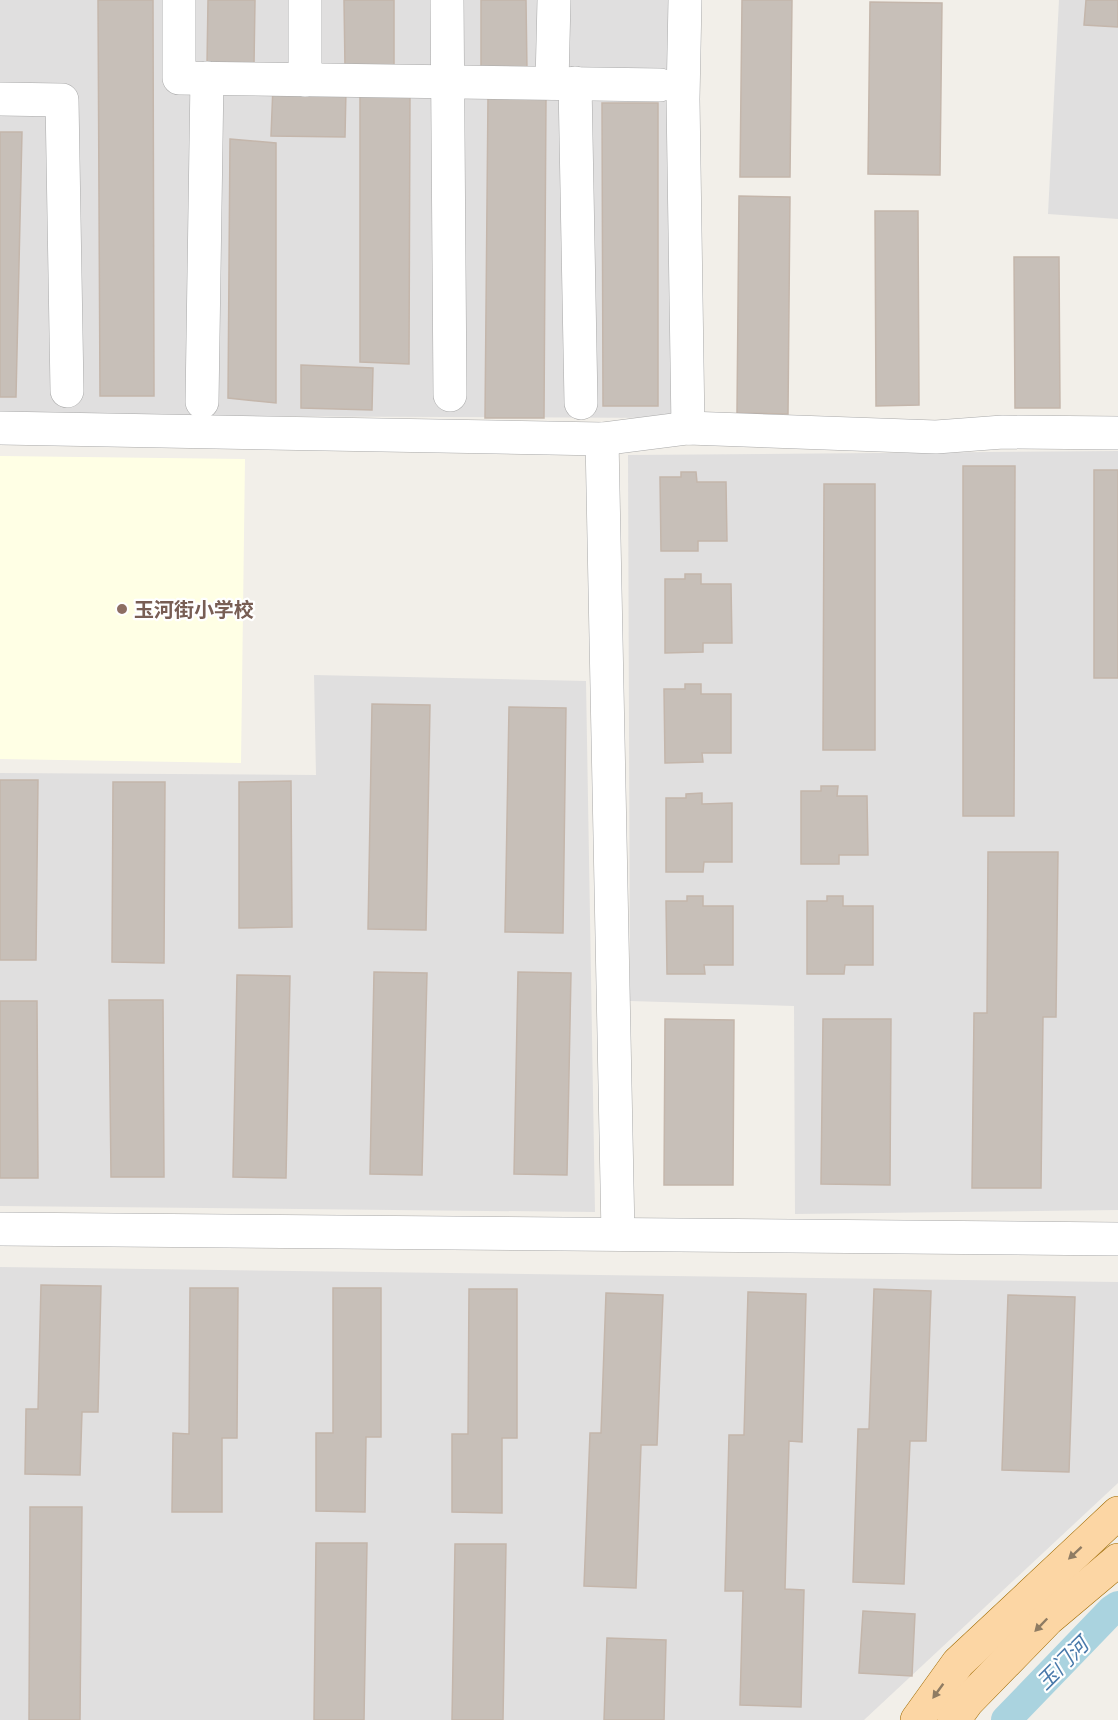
<svg xmlns="http://www.w3.org/2000/svg" width="1118" height="1720" viewBox="0 0 1118 1720" font-family="'Golos Text','Noto Sans SC',sans-serif">
<style>
.residential{fill:#e0dfdf}
.education{fill:#ffffe5}
.lines{fill:none;stroke-linecap:round;stroke-linejoin:round}
.canal{stroke:#aad3df;stroke-width:30}
.building{fill:#c7bfb8;stroke:#c4b6ab;stroke-width:1.5}
.minor-casing{stroke:#a9a9a9;stroke-width:34}
.major-casing{stroke:#a06b00;stroke-width:34}
.minor{stroke:#fff;stroke-width:33}
.major{stroke:#fcd6a4;stroke-width:33}
.oneway{fill:#8f7c63}
.education-dot{fill:#8d6e63;stroke:#fff;stroke-width:2}
.labels{text-anchor:middle;dominant-baseline:central;stroke-width:4.5;stroke-linejoin:round;paint-order:stroke}
.education-label{font-size:20px;font-weight:bold;fill:#785e54;stroke:#fff;text-anchor:start}
.water-label{font-size:21px;font-style:italic;fill:#4a7aab;stroke:#fff}
</style>
<rect width="100%" height="100%" fill="#f2efe9"/>
<g class="residential">
<polygon points="0,0 678,0 675,418 0,415"/>
<polygon points="1059,0 1118,0 1118,219 1048,214"/>
<polygon points="1118,451 1118,1210 795,1214 794,1006 630,1001 628,455"/>
<polygon points="314,675 586,681 595,1212 0,1206 0,773 316,775"/>
<polygon points="0,1267 1118,1282 1118,1483 864,1720 0,1720"/>
</g>
<polygon class="education" points="0,456 245,459 241,763 0,759"/>
<g class="lines">
<polyline class="canal" points="1006,1720 1112,1610 1118,1606"/>
</g>
<g class="building">
<polygon points="98,0 153,0 154,396 100,396"/>
<polygon points="208,0 255,0 254,65 207,65"/>
<polygon points="344,0 394,0 394,67 345,67"/>
<polygon points="481,0 526,0 527,71 481,69"/>
<polygon points="742,0 792,0 790,177 740,177"/>
<polygon points="1086,0 1118,0 1118,27 1084,25"/>
<polygon points="870,2 942,3 940,175 868,174"/>
<polygon points="273,86 346,89 345,137 271,136"/>
<polygon points="360,92 410,92 409,364 360,362"/>
<polygon points="488,96 546,97 544,418 485,418"/>
<polygon points="602,103 658,103 658,406 603,406"/>
<polygon points="0,132 22,132 16,397 0,397"/>
<polygon points="230,139 276,143 276,403 228,398"/>
<polygon points="739,196 790,197 788,414 737,413"/>
<polygon points="875,211 918,211 919,405 876,406"/>
<polygon points="1014,257 1059,257 1060,408 1015,408"/>
<polygon points="301,365 373,368 372,410 301,408"/>
<polygon points="963,466 1015,466 1014,816 963,816"/>
<rect x="1094" y="470" width="24" height="208"/>
<polygon points="681,472 696,472 697,482 726,482 727,541 698,541 698,551 661,551 660,477 681,477"/>
<polygon points="824,484 875,484 875,750 823,750"/>
<polygon points="685,574 701,574 701,584 731,584 732,643 703,643 703,652 665,653 665,579 685,579"/>
<polygon points="685,684 701,684 701,694 731,694 731,753 702,753 703,762 665,763 664,689 685,689"/>
<polygon points="372,704 430,705 426,930 368,929"/>
<polygon points="509,707 566,708 563,933 505,932"/>
<polygon points="0,780 38,780 36,960 0,960"/>
<polygon points="291,781 292,927 239,928 239,782"/>
<polygon points="113,782 165,782 164,963 112,962"/>
<polygon points="821,786 838,786 837,796 867,796 868,855 839,855 839,864 801,864 801,791 821,791"/>
<polygon points="702,793 702,804 732,803 732,862 704,862 703,872 666,872 666,798 686,798 686,794"/>
<polygon points="988,852 1058,852 1056,1017 1043,1017 1041,1188 972,1188 974,1013 987,1013"/>
<polygon points="687,896 703,896 703,906 733,906 733,965 704,965 705,974 667,974 666,901 687,901"/>
<polygon points="827,896 843,896 843,906 873,906 873,965 845,965 844,974 807,974 807,901 827,901"/>
<polygon points="374,972 427,973 422,1175 370,1174"/>
<polygon points="518,972 571,973 567,1175 514,1174"/>
<polygon points="237,975 290,976 286,1178 233,1177"/>
<polygon points="109,1000 163,1000 164,1177 111,1177"/>
<polygon points="0,1001 37,1001 38,1178 0,1178"/>
<polygon points="665,1019 734,1020 733,1185 664,1185"/>
<polygon points="823,1019 891,1019 890,1185 821,1184"/>
<polygon points="41,1285 101,1286 98,1412 82,1412 80,1475 25,1474 26,1409 38,1409"/>
<polygon points="190,1288 238,1288 237,1438 222,1438 222,1512 172,1512 173,1433 189,1434"/>
<polygon points="333,1288 381,1288 381,1437 366,1437 365,1512 316,1511 316,1433 333,1433"/>
<polygon points="469,1289 517,1289 517,1438 502,1438 502,1513 452,1512 452,1434 468,1434"/>
<polygon points="874,1289 931,1291 926,1441 910,1441 904,1584 853,1582 858,1429 869,1429"/>
<polygon points="748,1292 806,1294 802,1442 789,1441 785,1589 804,1590 801,1707 740,1705 743,1591 725,1591 729,1435 744,1435"/>
<polygon points="606,1293 663,1295 657,1445 641,1445 636,1588 584,1586 590,1433 601,1433"/>
<polygon points="1008,1295 1075,1297 1069,1472 1002,1470"/>
<polygon points="30,1507 82,1507 80,1720 29,1720"/>
<polygon points="316,1543 367,1543 364,1720 314,1720"/>
<polygon points="455,1544 506,1544 503,1720 452,1720"/>
<polygon points="863,1611 915,1614 912,1676 859,1673"/>
<polygon points="607,1638 666,1640 664,1720 604,1720"/>
</g>
<g class="lines">
<defs>
<g id="minor">
<polyline points="179,0 179,78 660,85"/>
<polyline points="305,0 305,80"/>
<polyline points="447,0 450,395"/>
<polyline points="685,0 683,99 688,428"/>
<polyline points="552,83 554,0"/>
<polyline points="575,83 581,403"/>
<polyline points="0,99 62,100 67,391"/>
<polyline points="202,402 207,78"/>
<polyline points="0,428 602,439 688,428 936,437 1003,432 1118,433"/>
<polyline points="602,439 618,1234"/>
<polyline points="0,1229 1118,1239"/>
</g>
<g id="major">
<polyline points="917,1720 958,1663 1118,1513"/>
<polyline points="954,1720 967,1702 1048,1619 1118,1560"/>
</g>
</defs>
<use href="#minor" class="minor-casing"/>
<use href="#major" class="major-casing"/>
<use href="#minor" class="minor"/>
<use href="#major" class="major"/>
</g>
<defs><path id="oneway-solid" d="M-6-.8H1V-3.2L6.5 0L1 3.2V.8H-6Z" transform="scale(1.5)"/></defs>
<g class="oneway">
<use href="#oneway-solid" transform="translate(1075 1553) rotate(137)"/>
<use href="#oneway-solid" transform="translate(1041 1625) rotate(134)"/>
<use href="#oneway-solid" transform="translate(938 1691) rotate(126)"/>
</g>
<circle class="education-dot" cx="122" cy="609" r="6"/>
<g class="labels">
<g class="education-label">
<text x="134" y="609">玉河街小学校</text>
</g>
<g class="water-label">
<text transform="translate(1062 1663) rotate(-45)">玉门河</text>
</g>
</g>
</svg>
